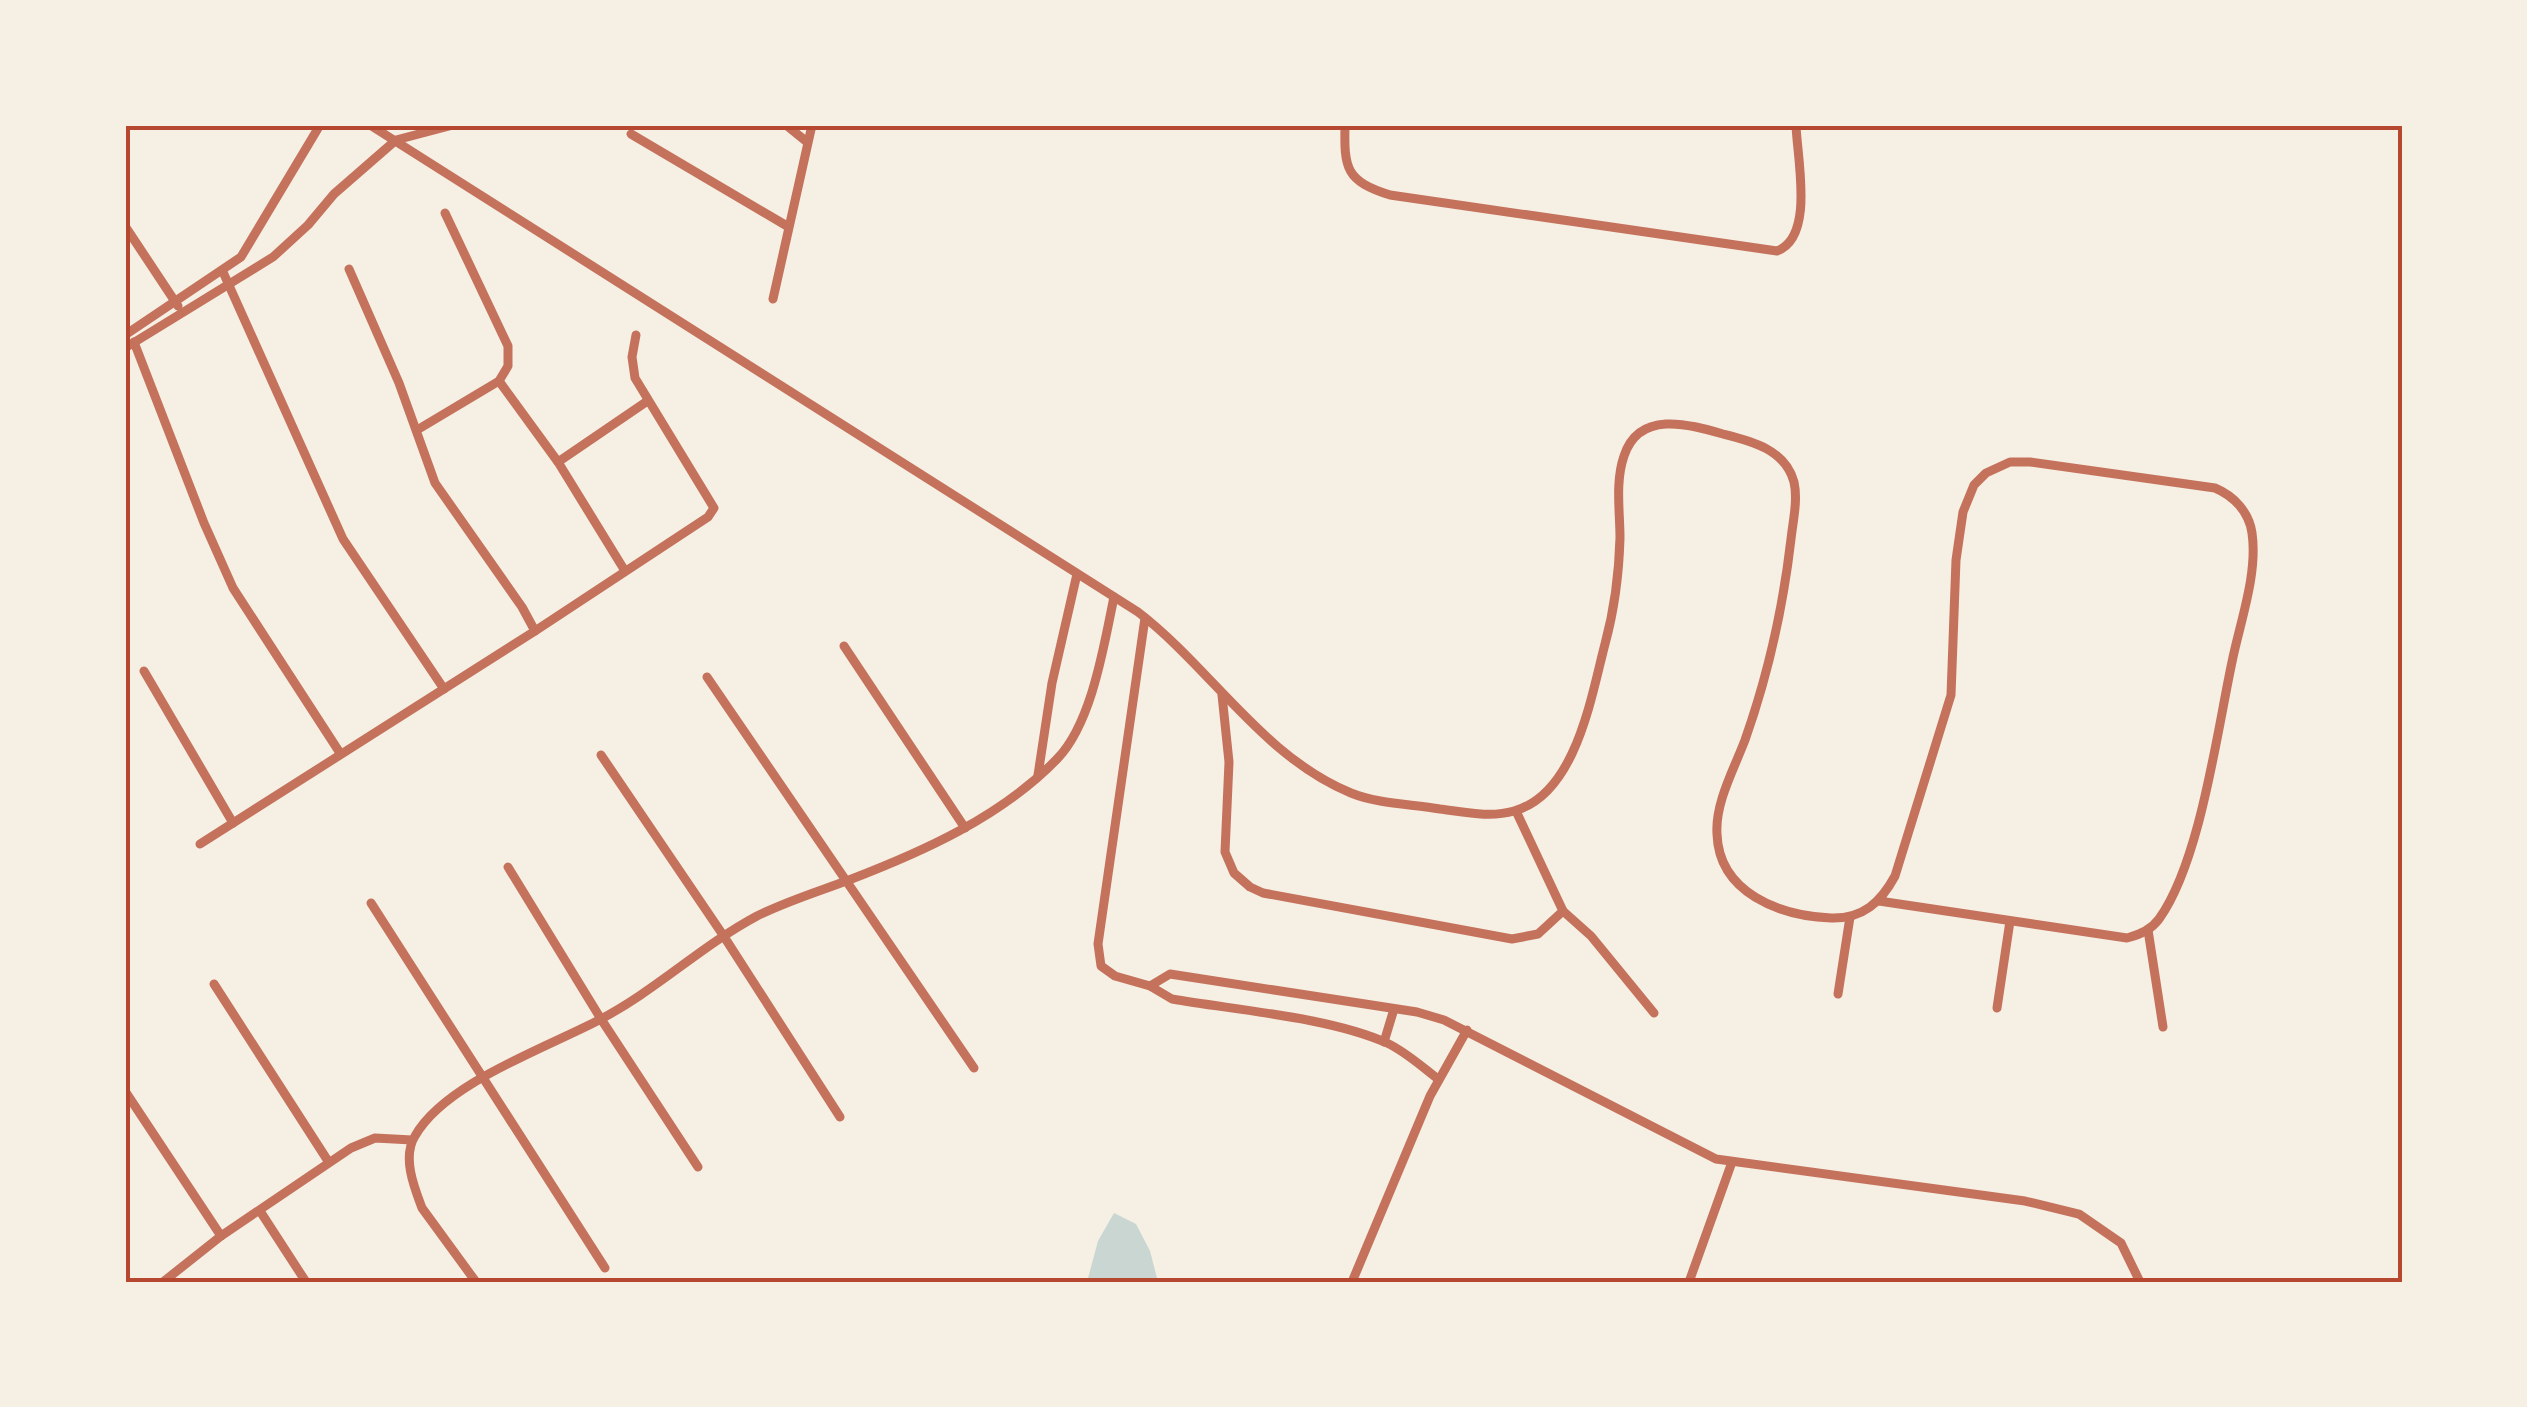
<svg xmlns="http://www.w3.org/2000/svg" width="2527" height="1407" viewBox="0 0 2527 1407" font-family="Figtree,sans-serif">
<style>
.water{fill:#c9d6d2}
.lines{fill:none;stroke-linecap:round;stroke-linejoin:round}
.minor{stroke:#c5725c;stroke-width:9}
.neatline{fill:none;stroke:#b5482f;stroke-width:4}
</style>
<rect width="100%" height="100%" fill="#f6efe4"/>
<polygon class="water" points="1114,1213 1136,1224 1150,1251 1158,1282 1087,1282 1098,1241"/>
<g class="lines">
<g class="minor">
<path d="M 370,125 L 1138,612 C 1211,668 1263,757 1351,793 C 1378,804 1411,804 1440,809 C 1464,812 1490,818 1514,811 C 1576,794 1591,697 1605,644 C 1614,611 1619,573 1620,538 C 1620,512 1615,482 1624,456 C 1639,410 1688,424 1723,434 C 1751,441 1785,449 1794,482 C 1798,500 1793,521 1791,539 C 1783,608 1768,675 1745,740 C 1734,769 1715,803 1717,834 C 1719,893 1780,916 1831,918 C 1863,919 1881,902 1895,876 L 1951,695 L 1956,560 L 1963,512 L 1974,485 L 1986,473 L 2010,462 L 2030,462 L 2215,488 C 2234,496 2249,512 2252,533 C 2258,574 2240,622 2232,662 C 2217,732 2200,862 2159,919 C 2151,930 2139,935 2127,938 L 1879,901"/>
<polyline points="786,125 807,142"/>
<path d="M 1345,125 C 1344,169 1346,181 1390,195 L 1777,251 C 1815,237 1797,158 1796,125"/>
<polyline points="631,134 787,226"/>
<polyline points="125,226 178,306"/>
<polyline points="223,272 343,539 444,689"/>
<polyline points="773,299 812,125"/>
<polyline points="125,335 241,257 320,125"/>
<polyline points="134,342 204,523 233,588 340,753"/>
<polyline points="125,348 273,257 308,225 334,194 396,140 453,125"/>
<polyline points="499,381 558,462 625,571"/>
<polyline points="417,430 499,381 508,366 508,346 445,213"/>
<polyline points="558,462 646,402"/>
<path d="M 1145,618 L 1098,944 L 1101,966 L 1115,976 L 1150,986 L 1172,999 C 1235,1010 1329,1017 1387,1043 C 1406,1052 1421,1066 1438,1079"/>
<polyline points="535,631 708,517 714,508 635,378 632,357 636,335"/>
<polyline points="844,646 965,828"/>
<polyline points="144,671 233,823"/>
<polyline points="707,677 974,1068"/>
<polyline points="1222,695 1229,762 1225,852 1234,873 1250,887 1263,893 1512,939 1538,934 1563,911 1516,811"/>
<polyline points="601,755 723,935 840,1117"/>
<polyline points="1038,775 1052,683 1077,574"/>
<polyline points="200,844 535,631 522,607 435,483 399,383 349,269"/>
<polyline points="508,867 601,1019 698,1167"/>
<polyline points="371,903 605,1268"/>
<polyline points="1563,911 1591,936 1654,1013"/>
<polyline points="2148,930 2163,1027"/>
<polyline points="214,984 328,1161"/>
<polyline points="1150,986 1170,974 1417,1012 1444,1020 1716,1159 2025,1201 2079,1214 2121,1243 2140,1282"/>
<polyline points="1838,994 1850,917"/>
<polyline points="1997,1008 2010,921"/>
<polyline points="1384,1042 1394,1009"/>
<polyline points="125,1091 221,1236"/>
<polyline points="260,1211 306,1282"/>
<polyline points="163,1282 221,1236 351,1148 375,1138 412,1140"/>
<path d="M 476,1282 L 422,1208 C 414,1187 402,1157 415,1136 C 445,1083 546,1048 599,1020 C 655,991 701,946 757,916 C 787,901 817,892 849,880 C 922,852 1001,817 1057,759 C 1092,723 1104,645 1114,597"/>
<polyline points="1352,1282 1430,1096 1467,1030"/>
<polyline points="1689,1282 1732,1162"/>
</g>
</g>
<rect width="2527" height="1407" fill="none" stroke="#f6efe4" stroke-width="255"/>
<rect x="128" y="128" width="2272" height="1152" class="neatline"/>
</svg>
